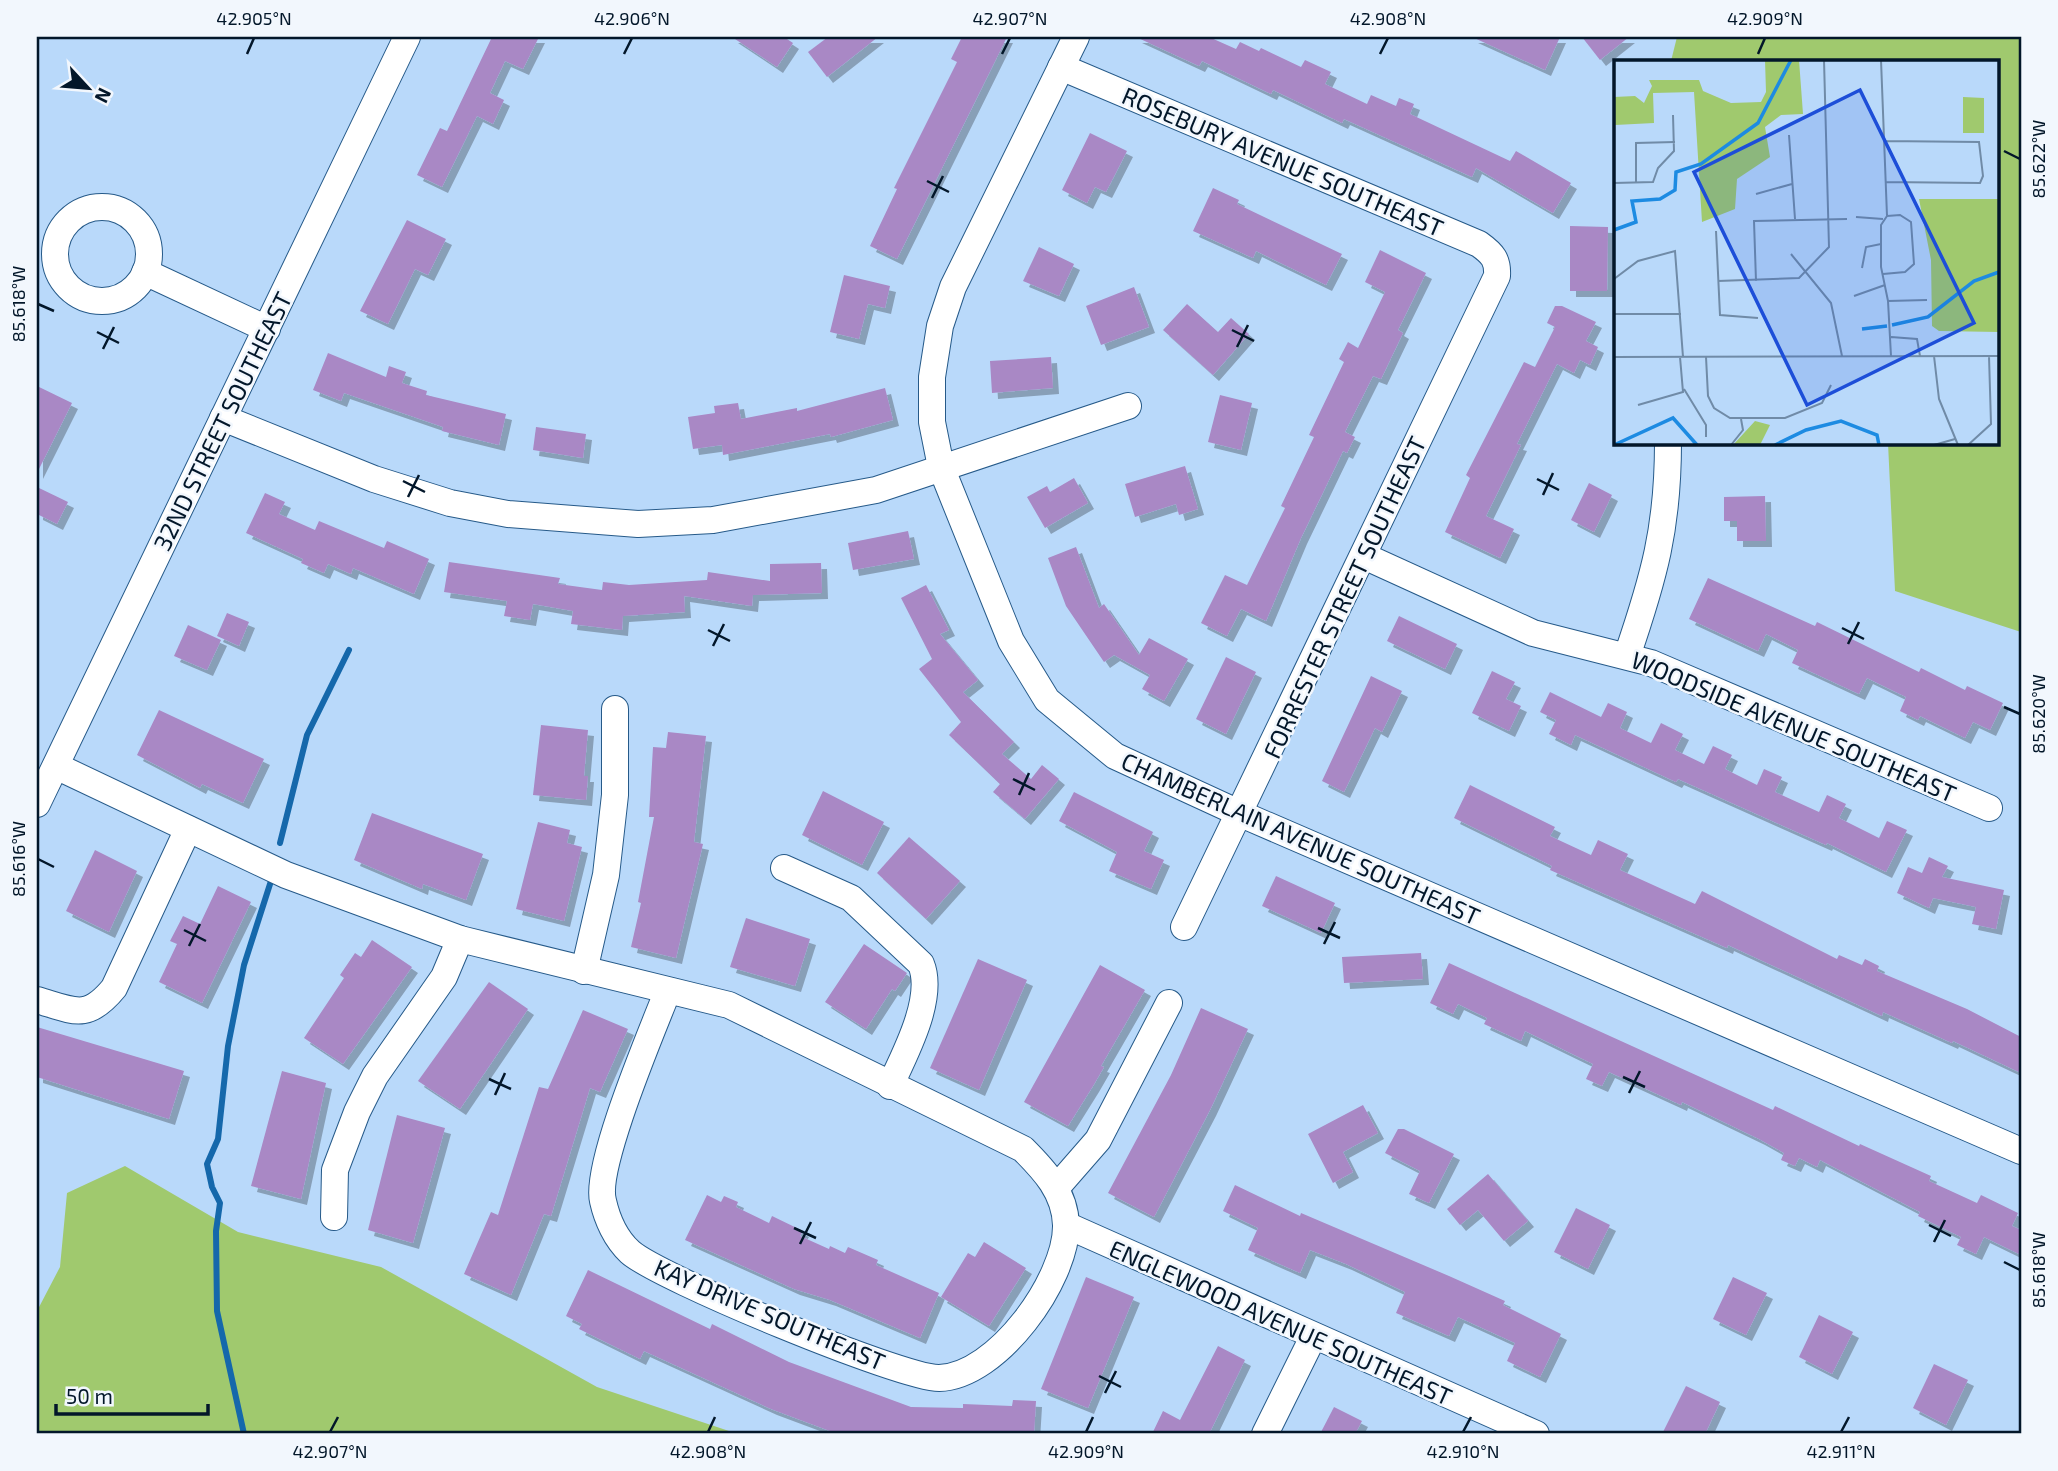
<svg xmlns="http://www.w3.org/2000/svg" width="2058" height="1471" viewBox="0 0 2058 1471" font-family="'Exo 2',sans-serif">
<style>
.green{fill:#a0c96e}
.lines{fill:none;stroke-linecap:round;stroke-linejoin:round}
.stream{stroke:#1568ab;stroke-width:6}
.building{fill:#a988c5;filter:url(#shadow)}
.minor-casing{stroke:#265a89;stroke-width:28}
.minor{stroke:#fff;stroke-width:26}
.ticks{fill:none;stroke:#03172a;stroke-width:2.5}
.labels{text-anchor:middle;dominant-baseline:central;stroke-width:5;stroke-linejoin:round;paint-order:stroke}
.street-label{font-size:24px;fill:#03172a;stroke:#f2f7fd}
.inset-river{fill:none;stroke:#1d8be2;stroke-width:3.5}
.inset-road{fill:none;stroke:#708ba7;stroke-width:2}
.view{fill:#1d4ed8;fill-opacity:0.15;stroke:#1d4ed8;stroke-width:3.5}
.inset-edge{fill:none;stroke:#03172a;stroke-width:3.5}
.neatline{fill:none;stroke:#03172a;stroke-width:2.5}
.ticks-label{font-size:18px;text-anchor:middle;fill:#03172a}
</style>
<defs>
<filter id="shadow"><feDropShadow dx="6" dy="6" stdDeviation="0" flood-color="#0004"/></filter>
</defs>
<rect width="100%" height="100%" fill="#b9d9fa"/>
<g class="green">
<polygon points="1677,37 2021,37 2021,632 1895,591 1888,443 1997,443 1997,61 1671,61"/>
<polygon points="125,1166 238,1232 381,1267 597,1387 738,1434 37,1434 37,1311 60,1267 67,1193"/>
</g>
<g class="lines">
<g class="stream">
<polyline points="280,843 307,735 349,650"/>
<polyline points="244,1434 217,1311 216,1231 220,1203 212,1187 207,1164 218,1139 228,1046 244,965 271,881"/>
</g>
</g>
<g class="building">
<polygon points="492,37 539,37 523,69 505,61 490,93 504,100 493,124 477,116 442,187 417,175 440,128 447,131"/>
<polygon points="732,37 784,37 793,43 777,67"/>
<polygon points="828,37 878,37 827,77 808,52"/>
<polygon points="962,37 1007,37 897,259 870,246 897,189 894,188 957,62 951,59"/>
<polygon points="1136,37 1209,37 1236,49 1240,42 1259,51 1261,48 1301,67 1305,60 1331,72 1325,84 1367,104 1371,95 1396,106 1399,98 1414,104 1410,114 1510,161 1516,151 1571,183 1553,213 1476,168 1472,177 1344,119 1342,123 1273,90 1271,94 1202,61 1199,66"/>
<polygon points="1472,37 1560,37 1545,70"/>
<polygon points="1582,37 1629,37 1600,60"/>
<polygon points="1090,133 1127,151 1106,192 1095,187 1087,203 1062,190"/>
<polygon points="1213,188 1239,200 1237,204 1342,254 1326,285 1256,251 1253,258 1193,231"/>
<polygon points="407,220 446,239 428,275 415,269 388,324 360,311"/>
<polygon points="1570,226 1608,227 1607,291 1570,291"/>
<polygon points="1039,247 1074,264 1059,296 1023,281"/>
<polygon points="1380,250 1426,273 1398,330 1403,333 1381,379 1373,376 1345,432 1355,437 1347,453 1343,451 1301,538 1266,621 1241,609 1227,636 1201,623 1225,575 1247,585 1285,508 1281,506 1314,437 1309,435 1344,362 1339,359 1348,342 1358,348 1385,292 1365,282"/>
<polygon points="844,275 890,286 885,308 868,304 859,339 830,332"/>
<polygon points="1134,287 1149,327 1101,345 1086,306"/>
<polygon points="1187,304 1218,332 1231,318 1249,334 1213,375 1163,330"/>
<polygon points="1555,306 1562,306 1596,322 1586,341 1598,347 1590,365 1580,360 1574,373 1557,364 1517,444 1521,445 1486,516 1514,529 1500,558 1445,532 1470,478 1466,475 1524,362 1535,367 1555,327 1547,323"/>
<polygon points="328,353 386,377 389,366 406,372 402,383 427,391 426,395 506,414 499,445 442,431 443,427 344,393 341,401 313,390"/>
<polygon points="1051,357 1053,388 992,393 990,361"/>
<polygon points="37,386 72,403 37,473"/>
<polygon points="885,388 893,420 831,437 830,434 723,455 722,445 693,449 688,417 715,413 714,406 738,403 741,419 797,408 797,411"/>
<polygon points="1220,395 1252,403 1241,450 1208,442"/>
<polygon points="536,427 586,434 583,458 533,450"/>
<polygon points="1185,466 1198,509 1179,515 1176,504 1135,517 1125,484"/>
<polygon points="1074,478 1088,503 1045,528 1027,497 1047,486 1050,492"/>
<polygon points="1589,483 1612,495 1594,532 1571,520"/>
<polygon points="37,487 68,502 57,524 37,514"/>
<polygon points="265,493 285,502 279,514 315,530 319,521 384,548 387,541 429,559 414,594 353,568 351,574 328,564 324,573 301,563 303,559 246,533"/>
<polygon points="1765,496 1766,541 1737,541 1737,521 1724,521 1724,497"/>
<polygon points="908,531 914,559 853,570 848,543"/>
<polygon points="1076,547 1099,608 1104,604 1139,655 1149,638 1188,659 1164,701 1142,689 1150,675 1114,655 1104,662 1066,606 1048,558"/>
<polygon points="449,562 560,578 558,584 602,590 603,582 629,585 707,580 708,572 770,581 770,564 821,563 822,593 753,595 752,606 684,596 685,612 623,616 622,630 571,624 573,611 533,604 530,620 504,616 507,601 444,592"/>
<polygon points="1708,578 1815,626 1817,622 1919,672 1921,668 1965,690 1967,686 2003,703 1990,730 1973,722 1965,738 1920,716 1918,720 1900,711 1906,697 1867,678 1859,694 1792,663 1798,650 1766,634 1758,651 1689,619"/>
<polygon points="926,585 949,630 940,634 978,680 963,692 1014,742 1002,754 1031,779 1042,765 1059,779 1025,819 993,792 1000,784 949,735 961,722 919,669 932,659 901,598"/>
<polygon points="227,613 249,622 239,646 217,636"/>
<polygon points="1399,616 1457,644 1445,669 1387,641"/>
<polygon points="188,625 221,640 207,670 174,656"/>
<polygon points="1226,657 1256,672 1226,734 1196,719"/>
<polygon points="1492,671 1515,682 1506,699 1521,706 1509,731 1472,713"/>
<polygon points="1371,676 1402,691 1382,732 1375,728 1344,792 1322,781"/>
<polygon points="1550,692 1601,717 1608,703 1627,712 1620,728 1651,743 1661,723 1683,734 1675,750 1704,764 1713,746 1732,755 1725,769 1757,785 1764,769 1782,777 1775,792 1819,812 1827,795 1846,804 1839,818 1879,838 1887,821 1907,830 1886,872 1827,843 1826,845 1678,779 1676,782 1575,735 1571,745 1549,734 1556,720 1540,712"/>
<polygon points="159,710 264,759 243,803 202,784 200,788 137,755"/>
<polygon points="541,725 588,730 584,776 588,776 586,800 533,795"/>
<polygon points="668,732 706,736 694,842 703,844 676,958 631,947 641,903 638,902 654,817 649,817 653,747 666,748"/>
<polygon points="1470,785 1555,827 1550,836 1591,855 1598,840 1628,854 1620,870 1695,904 1702,891 1837,959 1839,955 1862,965 1865,959 1879,966 1877,971 1967,1009 2021,1037 2021,1073 1953,1041 1952,1043 1883,1012 1882,1016 1728,945 1727,948 1550,870 1552,866 1454,818"/>
<polygon points="823,791 884,822 862,865 802,835"/>
<polygon points="1074,792 1153,832 1144,851 1164,860 1151,889 1109,871 1117,852 1059,821"/>
<polygon points="372,813 483,854 466,900 423,884 422,889 354,860"/>
<polygon points="538,822 570,830 567,843 582,847 564,921 516,909"/>
<polygon points="909,837 960,881 926,919 877,873"/>
<polygon points="95,850 137,871 109,932 66,911"/>
<polygon points="1929,857 1948,866 1942,877 2004,890 1996,929 1972,924 1976,907 1933,898 1929,908 1897,893 1908,867 1922,873"/>
<polygon points="1276,876 1335,903 1321,933 1262,906"/>
<polygon points="218,886 251,902 202,1003 159,982 177,944 170,941 183,916 200,924"/>
<polygon points="746,918 810,939 795,986 730,967"/>
<polygon points="372,940 412,967 343,1064 304,1038 344,978 340,975 355,953 361,957"/>
<polygon points="864,944 907,973 895,991 892,989 866,1029 825,1002"/>
<polygon points="1421,953 1423,979 1344,983 1342,957"/>
<polygon points="978,959 1027,980 979,1090 930,1068"/>
<polygon points="1449,963 1773,1110 1775,1106 1859,1146 1860,1144 1911,1167 1931,1176 1929,1181 1977,1203 1981,1195 2018,1213 2012,1226 2021,1230 2021,1255 1984,1237 1976,1254 1957,1245 1961,1237 1918,1216 1920,1212 1820,1160 1817,1167 1799,1158 1795,1166 1781,1160 1784,1153 1759,1139 1682,1102 1681,1105 1609,1072 1602,1086 1586,1079 1593,1064 1525,1031 1521,1041 1484,1024 1487,1018 1458,1004 1453,1014 1430,1003"/>
<polygon points="1100,965 1145,990 1101,1066 1104,1067 1093,1086 1068,1126 1024,1102"/>
<polygon points="489,982 528,1009 460,1109 418,1081"/>
<polygon points="1201,1008 1248,1029 1210,1110 1154,1217 1108,1193 1171,1075"/>
<polygon points="583,1010 628,1029 600,1092 590,1088 551,1216 544,1214 511,1295 464,1274 491,1212 498,1215 539,1087 548,1089"/>
<polygon points="37,1027 184,1071 169,1119 37,1077"/>
<polygon points="282,1071 326,1083 301,1199 251,1186"/>
<polygon points="1363,1105 1378,1133 1343,1152 1353,1172 1333,1183 1308,1134"/>
<polygon points="397,1115 445,1128 413,1243 368,1230"/>
<polygon points="1398,1129 1404,1129 1454,1154 1429,1203 1409,1194 1420,1171 1385,1153"/>
<polygon points="1488,1174 1528,1221 1504,1241 1478,1210 1460,1225 1447,1209"/>
<polygon points="1235,1185 1300,1216 1301,1213 1449,1276 1505,1301 1503,1305 1561,1334 1540,1377 1507,1361 1515,1343 1458,1317 1449,1336 1396,1313 1405,1292 1346,1264 1310,1250 1300,1273 1248,1250 1258,1228 1223,1211"/>
<polygon points="707,1195 721,1202 724,1196 738,1202 736,1207 769,1223 772,1216 803,1231 800,1236 829,1249 830,1246 845,1253 848,1247 878,1260 876,1265 939,1293 920,1338 830,1300 794,1289 685,1240"/>
<polygon points="1576,1208 1610,1225 1588,1269 1554,1252"/>
<polygon points="984,1242 1026,1268 989,1326 941,1297 968,1253 975,1257"/>
<polygon points="588,1270 710,1329 712,1324 789,1362 911,1407 963,1408 963,1404 1012,1406 1013,1400 1036,1401 1034,1434 838,1434 771,1409 644,1351 640,1359 579,1329 582,1324 566,1316"/>
<polygon points="1086,1277 1134,1297 1088,1408 1041,1389"/>
<polygon points="1733,1277 1767,1293 1746,1335 1713,1319"/>
<polygon points="1819,1315 1853,1332 1832,1374 1799,1357"/>
<polygon points="1218,1346 1245,1360 1209,1434 1152,1434 1163,1411 1180,1420"/>
<polygon points="1934,1364 1968,1380 1946,1425 1913,1408"/>
<polygon points="1686,1386 1720,1402 1705,1434 1662,1434"/>
<polygon points="1334,1407 1362,1421 1355,1434 1320,1434"/>
</g>
<g class="lines">
<defs>
<g id="minor">
<polyline points="1076,37 953,287 940,326 932,377 932,422 941,467 1011,641 1047,700 1115,756 1241,814 2021,1151"/>
<path d="M 1061,67 L 1479,244 C 1493,254 1498,260 1497,276 L 1184,927"/>
<circle cx="102" cy="254" r="47"/>
<polyline points="145,272 267,329"/>
<polyline points="223,418 374,479 450,503 508,514 638,524 713,520 876,490 1128,406"/>
<polyline points="1364,556 1533,633 1651,663 1989,808"/>
<path d="M 1627,656 C 1654,577 1668,528 1668,443"/>
<path d="M 56,766 L 286,875 L 460,939 L 729,1005 L 1023,1149 C 1044,1170 1065,1192 1066,1225 C 1067,1279 997,1377 939,1378 C 901,1378 659,1278 630,1252 C 616,1239 607,1219 603,1201 C 594,1166 653,1029 668,990"/>
<polyline points="37,804 407,37"/>
<path d="M 784,868 L 851,898 L 921,964 C 935,998 905,1054 890,1086"/>
<polyline points="584,971 606,875 615,795 615,709"/>
<path d="M 37,1000 C 74,1011 87,1021 114,988 L 188,829"/>
<polyline points="1057,1187 1098,1140 1169,1003"/>
<polyline points="334,1217 335,1170 357,1112 375,1076 444,977 460,939"/>
<polyline points="1066,1225 1536,1434"/>
<polyline points="1265,1434 1313,1337"/>
</g>
</defs>
<use href="#minor" class="minor-casing"/>
<use href="#minor" class="minor"/>
</g>
<path class="ticks" d="M 247,54 L 254,38M 624,54 L 632,38M 1002,54 L 1010,38M 1380,54 L 1388,38M 1758,54 L 1765,38M 2004,151 L 2020,159M 927,181 L 949,192M 932,198 L 943,176M 38,304 L 54,311M 1232,330 L 1254,341M 97,332 L 119,343M 1237,347 L 1248,325M 103,349 L 114,327M 1537,479 L 1559,490M 403,481 L 425,492M 1543,495 L 1553,473M 408,497 L 419,475M 1842,628 L 1864,639M 708,630 L 730,641M 1848,644 L 1859,622M 713,646 L 724,624M 2004,707 L 2020,714M 1013,779 L 1035,790M 1019,795 L 1029,773M 38,859 L 54,867M 1318,928 L 1340,938M 184,930 L 206,941M 1324,944 L 1335,922M 189,946 L 200,924M 1623,1077 L 1645,1087M 489,1079 L 511,1089M 1629,1093 L 1640,1071M 495,1095 L 505,1073M 1929,1225 L 1951,1236M 794,1228 L 816,1238M 1934,1242 L 1945,1220M 800,1244 L 811,1222M 2004,1262 L 2020,1270M 1099,1376 L 1121,1387M 1105,1393 L 1116,1371M 330,1432 L 338,1417M 708,1432 L 715,1417M 1086,1432 L 1093,1417M 1463,1432 L 1471,1417M 1841,1432 L 1849,1417"/>
<g class="labels">
<g class="street-label">
<text transform="translate(1283 161) rotate(23)">ROSEBURY AVENUE SOUTHEAST</text>
<text transform="translate(222 421) rotate(-64)">32ND STREET SOUTHEAST</text>
<text transform="translate(1344 597) rotate(-65)">FORRESTER STREET SOUTHEAST</text>
<text transform="translate(1794 726) rotate(23)">WOODSIDE AVENUE SOUTHEAST</text>
<text transform="translate(1301 838) rotate(24)">CHAMBERLAIN AVENUE SOUTHEAST</text>
<text transform="translate(770 1314) rotate(23)">KAY DRIVE SOUTHEAST</text>
<text transform="translate(1281 1322) rotate(24)">ENGLEWOOD AVENUE SOUTHEAST</text>
</g>
</g>
<g transform="translate(1614 60)">
<rect width="385" height="385" fill="#b9d9fa"/>
<path d="M 151,0 L 185,0 L 189,54 L 167,55 L 151,67 L 156,97 L 123,119 L 121,149 L 88,162 L 80,32 L 39,33 L 40,63 L 1,65 L 0,101 L 0,37 L 21,36 L 30,43 L 38,26 L 35,20 L 85,20 L 89,31 L 117,43 L 147,42 L 152,32 ZM 349,37 L 370,38 L 370,73 L 349,73 ZM 305,139 L 385,139 L 385,272 L 325,271 L 318,266 L 317,200 ZM 141,361 L 156,365 L 146,385 L 119,385 Z" fill="#a0c96e"/>
<path class="inset-river" d="M 0,170 L 22,162 L 18,141 L 46,139 L 61,130 L 62,112 L 87,104 L 144,63 L 177,0M 278,265 L 314,257 L 360,221 L 385,212M 248,269 L 273,266M 0,385 L 59,358 L 83,385M 161,385 L 192,370 L 227,361 L 263,375 L 265,385"/>
<path class="inset-road" d="M 267,0 L 273,156M 175,75 L 181,159M 270,81 L 365,82 L 369,116 L 366,123 L 272,122M 0,123 L 39,122 L 44,108 L 60,91 L 59,55M 22,123 L 22,83 L 61,82M 142,134 L 178,124M 273,156 L 267,165 L 267,207 L 274,241 L 277,296M 242,157 L 269,159M 102,171 L 106,255 L 144,258M 177,194 L 217,243 L 228,296M 248,208 L 252,187 L 267,184M 269,214 L 291,212 L 300,204 L 297,162 L 286,155 L 273,156M 0,219 L 24,201 L 61,191 L 69,297M 104,221 L 185,218 L 215,187 L 210,0M 142,221 L 140,161 L 233,159M 240,236 L 271,225M 274,241 L 313,240M 0,254 L 67,254M 277,277 L 303,279 L 306,296M 320,296 L 325,339 L 344,385M 0,297 L 385,296M 92,297 L 94,336 L 100,348 L 116,358 L 171,358 L 208,343 L 217,325M 70,329 L 92,365 L 92,377M 24,345 L 69,332 L 66,297M 117,385 L 129,370 L 127,359M 320,385 L 341,379M 354,385 L 377,364 L 375,296"/>
<path class="view" d="M 246,30 L 360,263 L 193,345 L 80,112 Z"/>
<rect width="385" height="385" class="inset-edge"/>
</g>
<rect width="2058" height="1471" fill="none" stroke="#f2f7fd" stroke-width="77"/>
<g transform="translate(88 88) rotate(116)" stroke="#f2f7fd" stroke-width="5" paint-order="stroke">
<path d="M0-5L12 26L0 18L-12 26Z" fill="#03172a"/>
<text y="-10" font-size="19" font-weight="bold" text-anchor="middle" fill="#03172a">N</text>
</g>
<path d="M56 1404v10h152v-10" fill="none" stroke="#03172a" stroke-width="3.5"/>
<text x="66" y="1404" font-size="21" fill="#03172a" stroke="#f2f7fd" stroke-width="5" paint-order="stroke">50 m</text>
<rect x="38" y="38" width="1982" height="1394" class="neatline"/>
<g class="ticks-label">
<text x="254" y="25">42.905°N</text>
<text x="632" y="25">42.906°N</text>
<text x="1010" y="25">42.907°N</text>
<text x="1388" y="25">42.908°N</text>
<text x="1765" y="25">42.909°N</text>
<text transform="translate(2039 159) rotate(-90)" y="6">85.622°W</text>
<text transform="translate(19 304) rotate(-90)" y="6">85.618°W</text>
<text transform="translate(2039 714) rotate(-90)" y="6">85.620°W</text>
<text transform="translate(19 859) rotate(-90)" y="6">85.616°W</text>
<text transform="translate(2039 1270) rotate(-90)" y="6">85.618°W</text>
<text x="330" y="1458">42.907°N</text>
<text x="708" y="1458">42.908°N</text>
<text x="1086" y="1458">42.909°N</text>
<text x="1463" y="1458">42.910°N</text>
<text x="1841" y="1458">42.911°N</text>
</g>
</svg>
